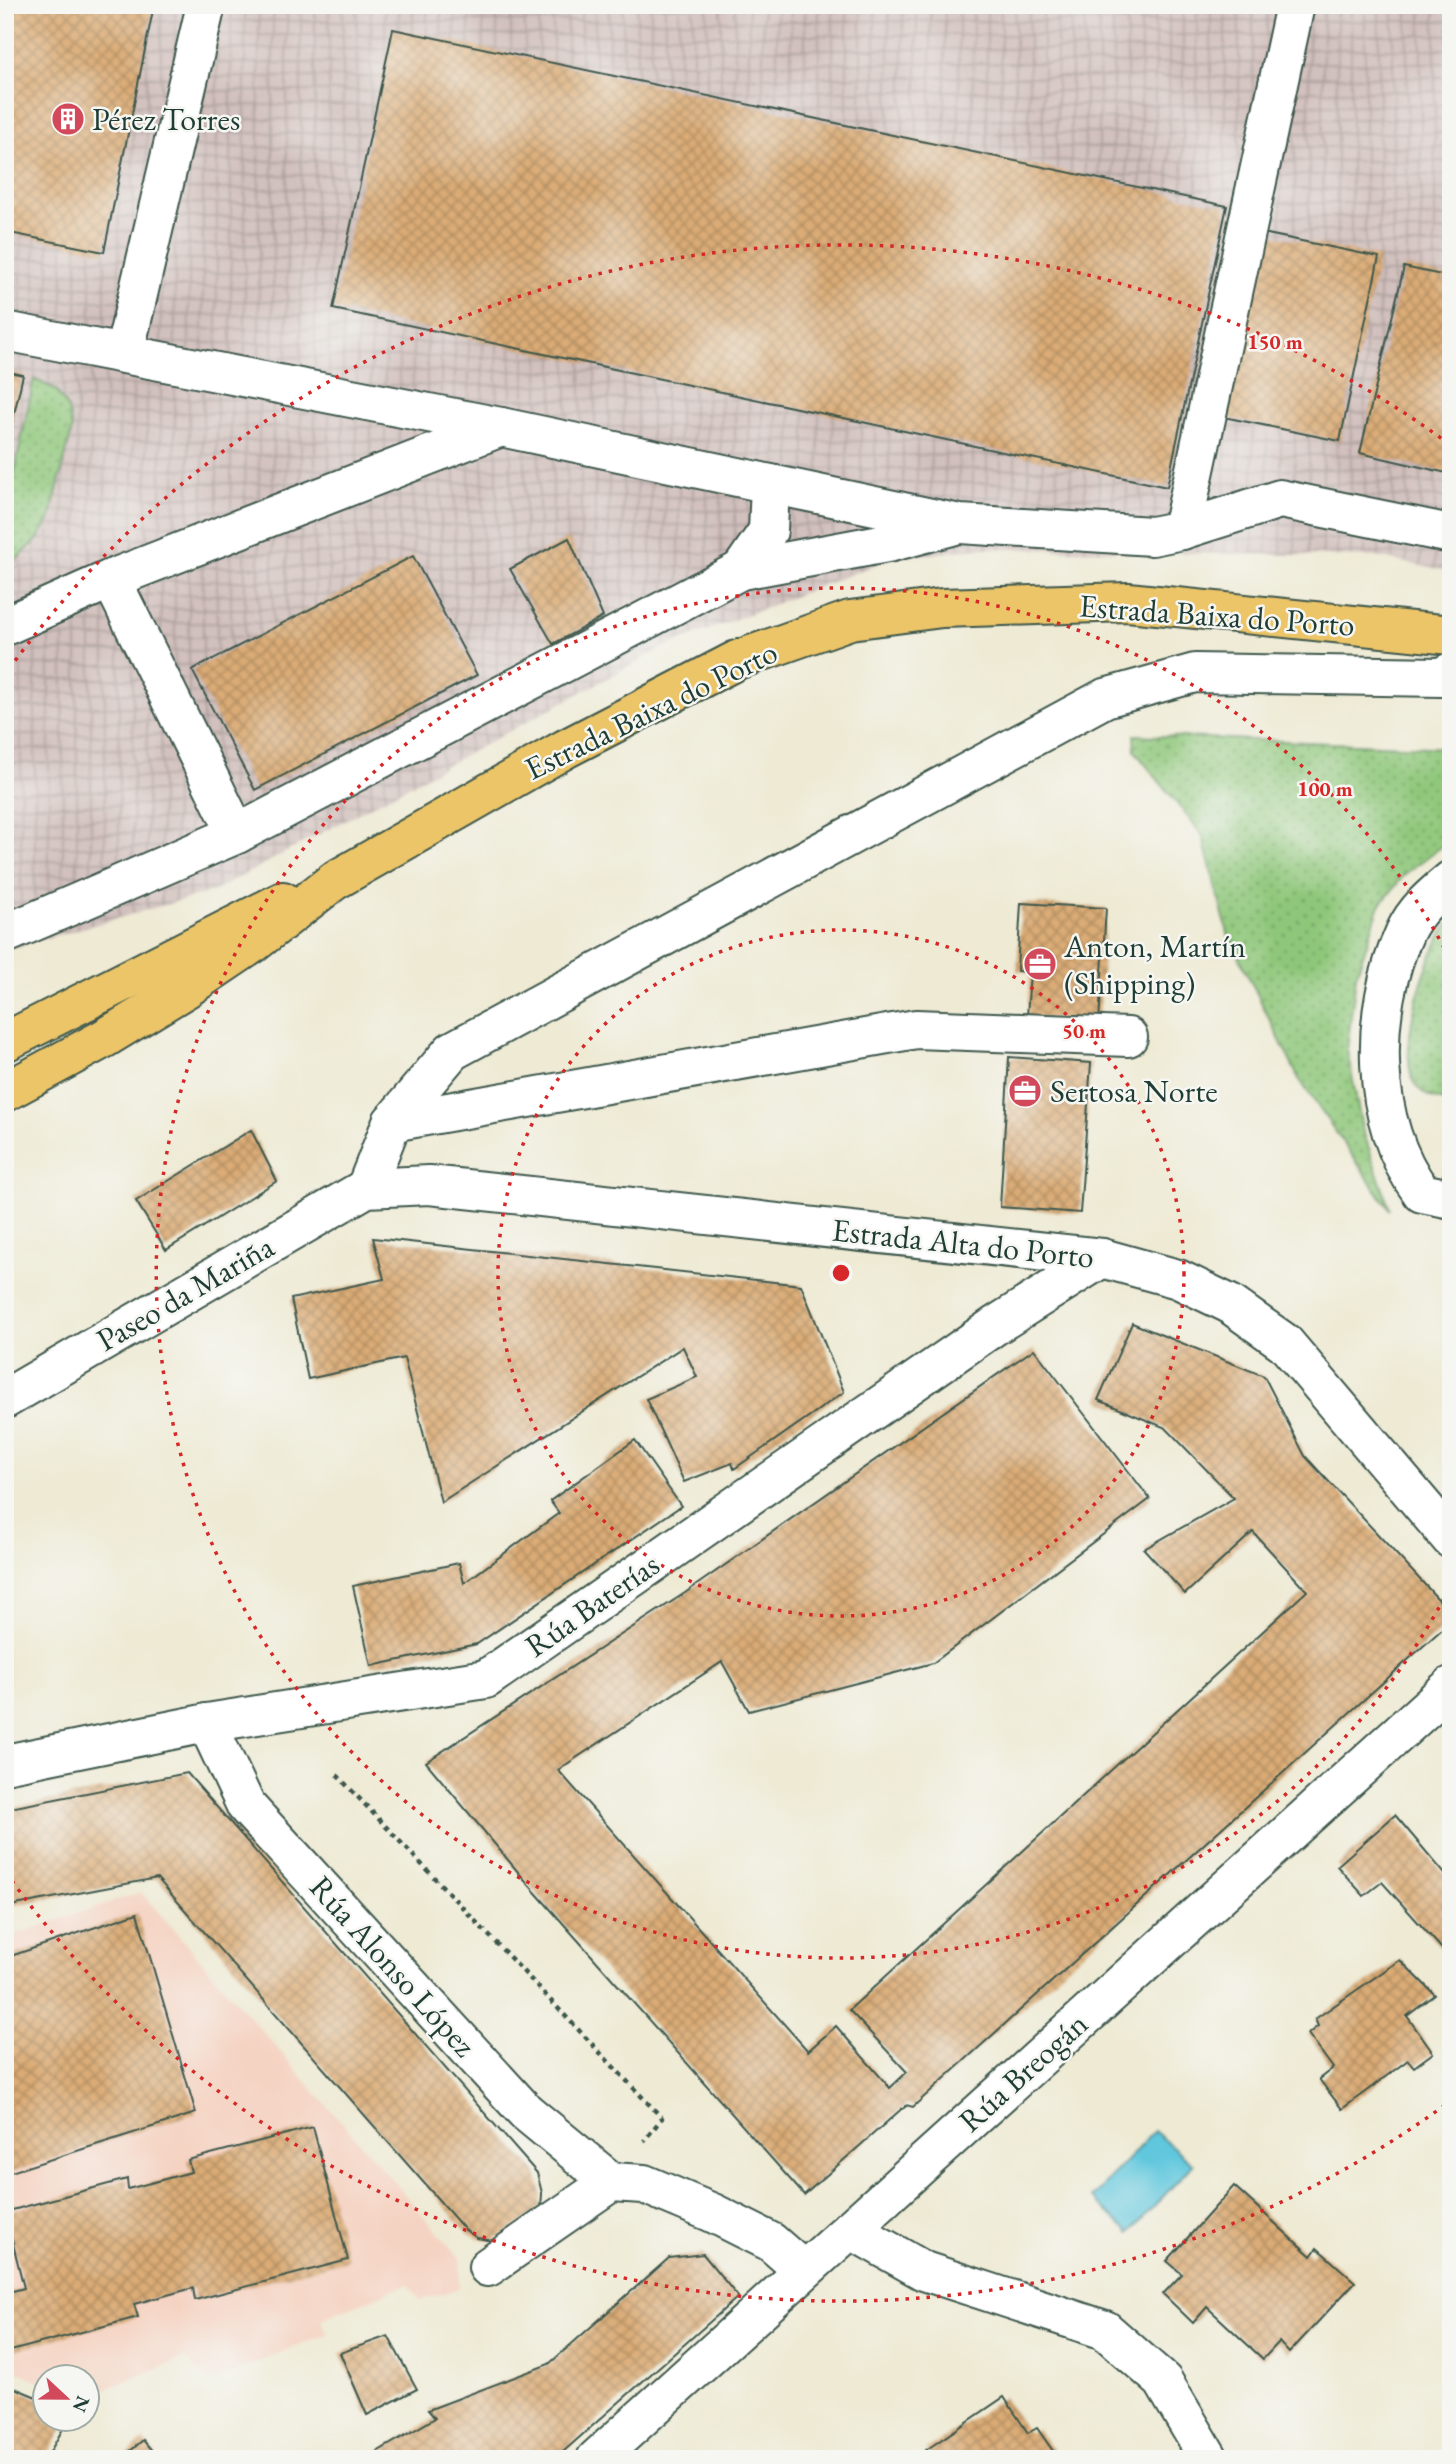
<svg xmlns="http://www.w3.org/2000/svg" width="1456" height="2464" viewBox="0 0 1456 2464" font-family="'EB Garamond',serif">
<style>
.built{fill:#f5d3c2}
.industrial{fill:url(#industrial-grid)}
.grass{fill:url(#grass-dots);stroke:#578257;stroke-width:2}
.water{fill:#60c7dd;stroke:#408288;stroke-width:2}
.building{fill:url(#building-cross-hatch)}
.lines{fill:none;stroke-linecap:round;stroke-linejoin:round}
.minor-casing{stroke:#3e574c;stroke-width:42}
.major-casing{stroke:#3e574c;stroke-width:42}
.path{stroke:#3e574c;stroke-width:4.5;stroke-dasharray:5 5;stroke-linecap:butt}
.minor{stroke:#fff;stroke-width:38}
.major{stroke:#edc569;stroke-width:38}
.ring{fill:none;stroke:#d62828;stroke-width:3.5;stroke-dasharray:3.5 7}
.labels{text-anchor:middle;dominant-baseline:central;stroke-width:5;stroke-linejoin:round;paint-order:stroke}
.poi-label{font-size:32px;fill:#1f3d34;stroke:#f6f6f2;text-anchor:start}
.street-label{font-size:32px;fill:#1f3d34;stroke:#f6f6f2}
.centre{fill:#d62828;stroke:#f6f6f2;stroke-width:3.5}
.ring-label{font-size:21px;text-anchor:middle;font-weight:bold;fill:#d62828;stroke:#f6f6f2;stroke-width:5;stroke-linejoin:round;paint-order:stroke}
</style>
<defs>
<pattern id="industrial-grid" width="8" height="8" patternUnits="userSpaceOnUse" patternTransform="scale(1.75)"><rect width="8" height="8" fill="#d1c0bd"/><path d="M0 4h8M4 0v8" fill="none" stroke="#a99d9a"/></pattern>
<pattern id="grass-dots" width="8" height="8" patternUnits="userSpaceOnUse" patternTransform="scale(1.75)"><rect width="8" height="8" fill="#8fc77a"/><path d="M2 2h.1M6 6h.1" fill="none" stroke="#74a365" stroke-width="1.8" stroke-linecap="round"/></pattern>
<pattern id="building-cross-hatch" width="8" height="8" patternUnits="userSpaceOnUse" patternTransform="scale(1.75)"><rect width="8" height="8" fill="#dbac76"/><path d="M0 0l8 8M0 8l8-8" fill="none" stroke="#b18d62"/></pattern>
</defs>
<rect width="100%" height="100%" fill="#f6f6f2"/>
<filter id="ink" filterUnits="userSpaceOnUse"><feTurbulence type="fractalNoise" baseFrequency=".0143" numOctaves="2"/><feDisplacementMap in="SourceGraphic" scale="14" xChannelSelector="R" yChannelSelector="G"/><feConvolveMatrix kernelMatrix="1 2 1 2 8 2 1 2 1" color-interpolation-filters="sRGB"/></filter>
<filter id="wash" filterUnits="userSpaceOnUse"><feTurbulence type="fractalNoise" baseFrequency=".00686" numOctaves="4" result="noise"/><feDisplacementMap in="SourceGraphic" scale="28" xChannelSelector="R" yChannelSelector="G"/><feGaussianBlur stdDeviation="1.57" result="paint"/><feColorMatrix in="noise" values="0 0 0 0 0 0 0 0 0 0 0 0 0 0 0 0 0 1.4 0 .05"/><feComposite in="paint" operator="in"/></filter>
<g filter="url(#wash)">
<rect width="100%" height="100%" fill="#eeead4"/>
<polygon class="built" points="141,1892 461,2259 459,2288 421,2301 408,2284 321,2319 328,2334 210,2382 184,2358 88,2396 88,2376 46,2376 45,2383 5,2366 5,1938"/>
<polygon class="industrial" points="5,5 1451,5 1451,572 1377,557 981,548 892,558 663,648 214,891 5,950"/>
<g class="grass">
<polygon points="34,379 56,390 68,409 72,429 50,519 37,540 5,570 5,518"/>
<polygon points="1134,735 1451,748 1451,839 1405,874 1380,905 1356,976 1347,1050 1362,1128 1390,1210 1299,1079 1229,937 1202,835 1135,751"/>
<path d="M 1451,921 L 1451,1102 C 1434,1099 1419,1096 1412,1077 C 1399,1042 1427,949 1451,921 Z"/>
</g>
<polygon class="water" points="1154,2131 1193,2164 1130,2233 1092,2198"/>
<g id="blocks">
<g class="building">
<polygon points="5,5 154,5 104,252 5,232"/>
<polygon points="393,29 1227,206 1167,487 333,309"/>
<polygon points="1253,231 1379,257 1340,441 1214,415"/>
<polygon points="1404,267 1451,277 1451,474 1360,453"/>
<polygon points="5,371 23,375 6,449 5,449"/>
<polygon points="569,538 603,617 553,644 510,569"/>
<polygon points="413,556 477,675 255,790 192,670"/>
<polygon points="1021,903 1106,908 1099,1022 1027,1017 1030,972 1017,971"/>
<polygon points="1009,1057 1091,1063 1080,1213 1000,1207"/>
<polygon points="251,1130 277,1181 166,1250 136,1201"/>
<polygon points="1450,1145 1451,1146 1451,1178 1443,1176"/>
<polygon points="373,1238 801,1285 844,1392 734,1469 732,1463 684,1482 646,1399 697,1377 683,1347 441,1502 404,1358 308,1379 291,1299 384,1279"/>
<polygon points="1132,1323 1264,1376 1305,1456 1451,1613 1451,1621 913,2107 906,2105 804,2195 529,1885 426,1762 685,1593 1034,1349 1150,1499 933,1663 749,1711 722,1662 558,1770 808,2051 836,2026 890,2088 907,2072 849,2010 1307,1591 1253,1532 1185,1594 1144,1549 1234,1498 1166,1428 1098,1400"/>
<polygon points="635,1440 681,1506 477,1644 371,1666 353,1586 459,1563 464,1583 559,1513 550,1501"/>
<polygon points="187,1773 537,2173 542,2193 541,2210 493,2241 477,2238 465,2230 157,1878 5,1907 5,1809"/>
<polygon points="1395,1815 1451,1881 1451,1946 1443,1950 1382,1882 1364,1896 1337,1866"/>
<polygon points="137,1913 196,2113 5,2174 5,1958"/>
<polygon points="1400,1960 1435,1995 1407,2016 1433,2053 1414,2067 1408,2060 1342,2109 1319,2079 1333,2068 1308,2034 1318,2026 1315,2019"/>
<polygon points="313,2127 348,2260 195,2300 193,2288 134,2304 138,2317 7,2352 5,2293 24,2288 5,2212 127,2179 128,2189 191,2172 188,2160"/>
<polygon points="1234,2186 1311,2256 1317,2248 1355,2282 1289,2353 1279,2342 1263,2359 1207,2307 1193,2323 1163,2294 1182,2274 1167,2261"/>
<polygon points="703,2254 738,2297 555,2459 365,2459 435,2418 428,2410 549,2364 669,2258"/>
<polygon points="388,2336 417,2389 367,2415 340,2353"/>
<polygon points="5,2384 46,2401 46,2418 69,2418 46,2459 5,2459"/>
<polygon points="1004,2397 1028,2433 1037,2428 1053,2451 1042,2459 932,2459 926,2450"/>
<polygon points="143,2440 159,2459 121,2459"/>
</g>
</g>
</g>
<g filter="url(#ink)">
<use href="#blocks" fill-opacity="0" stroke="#3e574c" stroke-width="2"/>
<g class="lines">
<defs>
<g id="minor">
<polyline points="5,331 501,427 960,524 1152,536 1182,530 1280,499 1451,534"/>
<polyline points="124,354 206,5"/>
<polyline points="1182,530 1295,5"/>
<polyline points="741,570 768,531 770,484"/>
<polyline points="111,579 237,834"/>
<polyline points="5,626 111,579 501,427"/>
<path d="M 1451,880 C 1433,895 1415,910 1405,932 C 1369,1010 1369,1122 1422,1193 L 1451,1199"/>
<polyline points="5,934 237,834 741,570 892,542 952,526"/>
<polyline points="392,1122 916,1029 1128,1037"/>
<polyline points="366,1188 392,1122 452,1051 1105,698 1195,673 1441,677 1451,672"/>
<polyline points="5,1399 366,1188 429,1185 1102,1258 1178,1279 1230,1304 1285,1343 1451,1539"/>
<polyline points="207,1723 246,1806 526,2112 611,2182"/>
<polyline points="5,1764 207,1723 486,1679 996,1325 1102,1258"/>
<polyline points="850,2229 924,2271 1105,2330 1163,2381 1209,2459"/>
<polyline points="488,2267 611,2182 644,2184 713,2213 771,2242 803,2270"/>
<polyline points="596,2459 1451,1686"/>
</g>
<g id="major">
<polyline points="5,1042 283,901"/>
<polyline points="5,1092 105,1038 187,988 254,943 334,881 565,749 737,660 850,620 942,608 1128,602 1451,635"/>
</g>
</defs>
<use href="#minor" class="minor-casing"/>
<use href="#major" class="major-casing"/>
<polyline class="path" points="337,1775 662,2118 644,2141"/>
<use href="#minor" class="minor"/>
<use href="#major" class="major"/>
</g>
</g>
<g class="ring">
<circle cx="841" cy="1273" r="343"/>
<path d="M1449 1589A685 685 0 1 1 1449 957"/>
<path d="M1445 2105A1028 1028 0 0 1 9 1877M9 669A1028 1028 0 0 1 1445 441"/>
</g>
<defs>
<symbol id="building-disc" viewBox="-11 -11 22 22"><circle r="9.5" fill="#d1495b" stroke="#f6f6f2"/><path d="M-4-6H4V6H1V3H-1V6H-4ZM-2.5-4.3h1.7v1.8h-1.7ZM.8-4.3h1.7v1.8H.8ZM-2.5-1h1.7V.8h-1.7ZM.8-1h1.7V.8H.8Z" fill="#fff"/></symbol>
<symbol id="office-disc" viewBox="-11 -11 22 22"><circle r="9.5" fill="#d1495b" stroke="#f6f6f2"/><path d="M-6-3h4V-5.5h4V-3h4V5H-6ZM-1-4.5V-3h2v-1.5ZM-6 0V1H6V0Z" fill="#fff"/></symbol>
</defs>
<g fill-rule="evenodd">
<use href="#building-disc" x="49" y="100" width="38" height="38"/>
<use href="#office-disc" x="1021" y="945" width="38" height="38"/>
<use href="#office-disc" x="1006" y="1072" width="38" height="38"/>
</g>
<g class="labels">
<g class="poi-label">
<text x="92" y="119">Pérez Torres</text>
<text x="1064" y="946">Anton, Martín<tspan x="1064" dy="37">(Shipping)</tspan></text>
<text x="1050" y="1091">Sertosa Norte</text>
</g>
<g class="street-label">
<text transform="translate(1217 615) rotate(4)">Estrada Baixa do Porto</text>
<text transform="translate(651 710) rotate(-26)">Estrada Baixa do Porto</text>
<text transform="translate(963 1243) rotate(6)">Estrada Alta do Porto</text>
<text transform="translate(185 1293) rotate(-30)">Paseo da Mariña</text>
<text transform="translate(592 1605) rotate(-35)">Rúa Baterías</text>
<text transform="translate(393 1966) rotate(48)">Rúa Alonso López</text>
<text transform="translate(1023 2072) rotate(-42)">Rúa Breogán</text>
</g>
</g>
<circle cx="841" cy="1273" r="10" class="centre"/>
<g class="ring-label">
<text x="1275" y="349">150 m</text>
<text x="1325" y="796">100 m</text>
<text x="1084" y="1038">50 m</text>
</g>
<rect width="1456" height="2464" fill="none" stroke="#f6f6f2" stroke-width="28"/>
<g transform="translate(66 2398) rotate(112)"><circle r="33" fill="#f6f6f2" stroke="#a0aca6" stroke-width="2"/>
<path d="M0-5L12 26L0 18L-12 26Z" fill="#d1495b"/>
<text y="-10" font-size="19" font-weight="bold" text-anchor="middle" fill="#1f3d34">N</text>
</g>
</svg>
